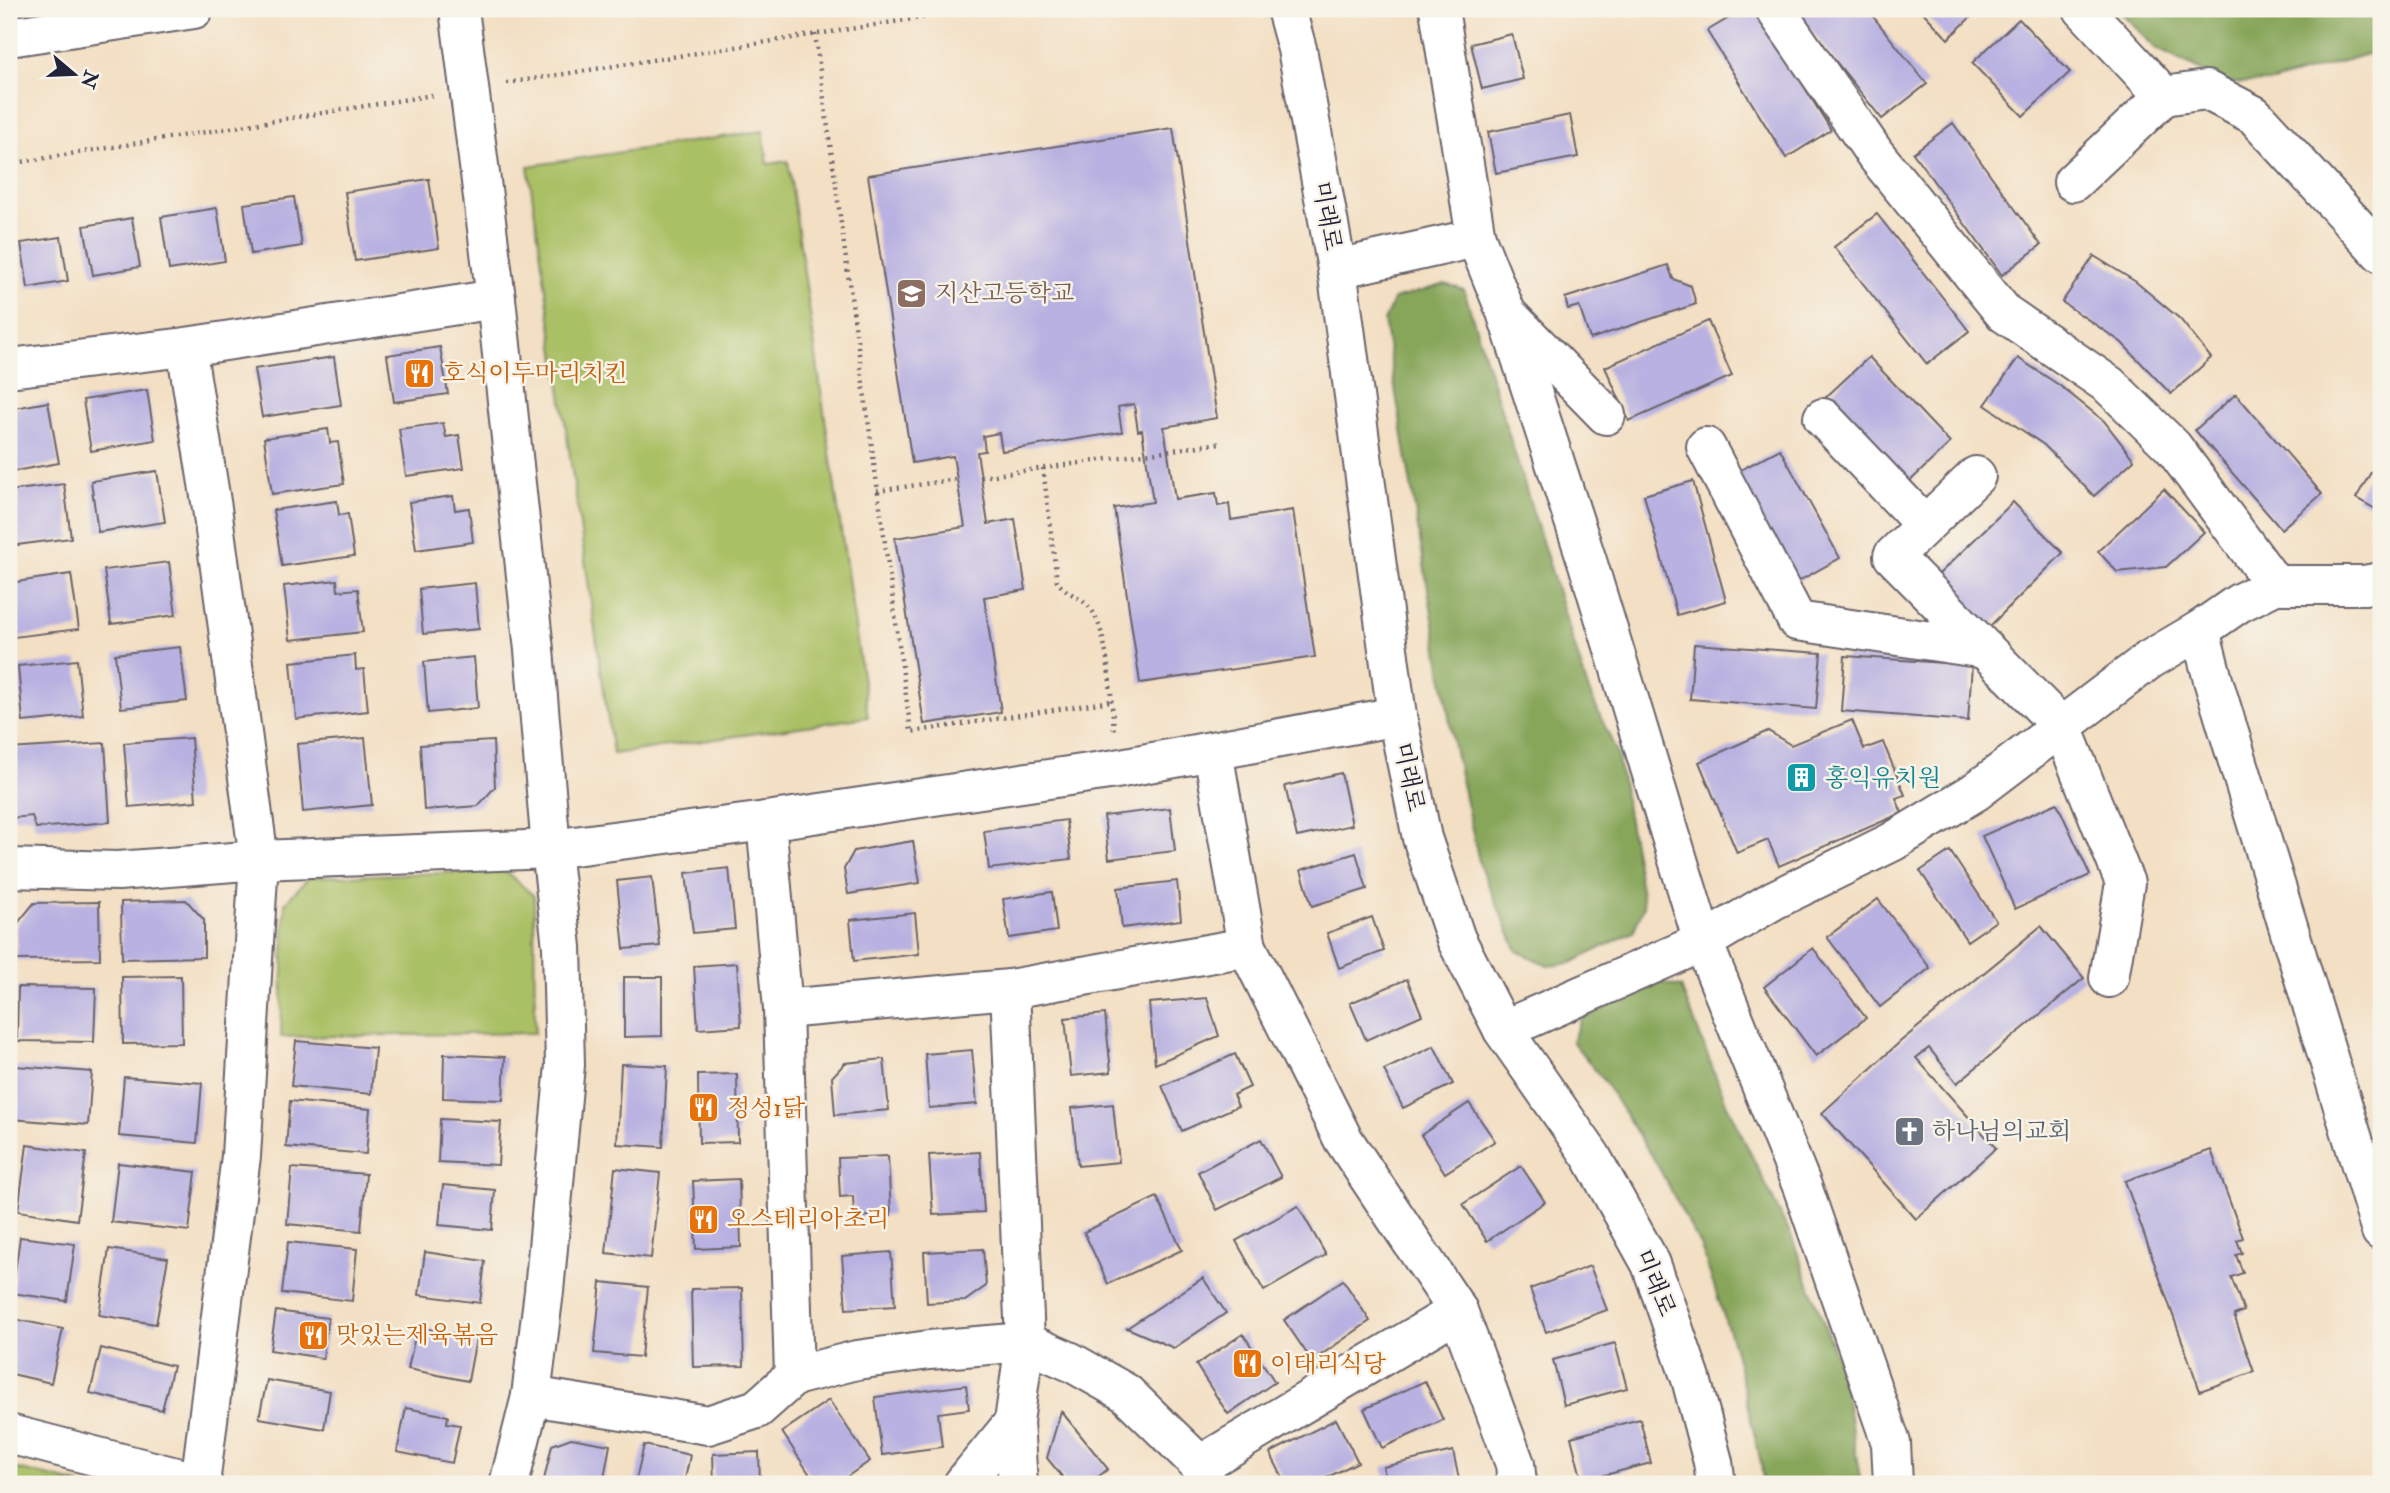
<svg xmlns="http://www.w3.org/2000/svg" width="2390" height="1493" viewBox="0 0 2390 1493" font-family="'IM FELL Double Pica','Noto Serif KR',serif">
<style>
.green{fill:#aac065;stroke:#667150;stroke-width:2}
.forest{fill:#87a65a;stroke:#54644a;stroke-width:2}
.building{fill:#b8b1e1}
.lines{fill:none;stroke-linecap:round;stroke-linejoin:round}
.minor-casing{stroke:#6b646b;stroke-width:42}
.path{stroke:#6b646b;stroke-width:4.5;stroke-dasharray:2 5;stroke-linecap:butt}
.minor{stroke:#fff;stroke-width:38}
.labels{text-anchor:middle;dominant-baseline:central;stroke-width:5;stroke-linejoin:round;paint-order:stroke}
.street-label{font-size:24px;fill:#22223b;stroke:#f7f3e8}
.education-label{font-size:24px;fill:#785e54;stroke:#f7f3e8;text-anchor:start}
.food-label{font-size:24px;fill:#c56008;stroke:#f7f3e8;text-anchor:start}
.culture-label{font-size:24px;fill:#0d838f;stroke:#f7f3e8;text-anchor:start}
.worship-label{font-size:24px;fill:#5b616d;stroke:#f7f3e8;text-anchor:start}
</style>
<rect width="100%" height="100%" fill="#f7f3e8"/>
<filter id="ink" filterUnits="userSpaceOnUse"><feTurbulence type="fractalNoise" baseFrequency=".0143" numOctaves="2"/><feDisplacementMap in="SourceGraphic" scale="14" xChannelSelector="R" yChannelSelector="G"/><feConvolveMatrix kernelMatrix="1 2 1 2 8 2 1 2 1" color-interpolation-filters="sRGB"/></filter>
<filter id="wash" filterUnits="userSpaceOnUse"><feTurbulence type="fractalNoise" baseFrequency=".00686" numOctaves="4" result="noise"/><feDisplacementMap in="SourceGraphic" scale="28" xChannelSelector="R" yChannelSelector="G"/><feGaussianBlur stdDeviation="1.57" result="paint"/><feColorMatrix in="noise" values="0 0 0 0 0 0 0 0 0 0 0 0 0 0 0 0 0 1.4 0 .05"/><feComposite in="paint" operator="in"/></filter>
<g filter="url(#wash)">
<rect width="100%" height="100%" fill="#f3dfc3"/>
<g class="green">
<polygon points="763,131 768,164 788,161 868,717 613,754 528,166"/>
<polygon points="505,871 534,896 535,1033 281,1037 285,903 309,877"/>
<polygon points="9,1467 80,1484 9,1484"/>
</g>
<g class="forest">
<polygon points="2118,9 2381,9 2381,56 2367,54 2273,82 2226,83 2155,48"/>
<polygon points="1445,284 1464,290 1588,689 1617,753 1644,906 1633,932 1571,963 1549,966 1517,951 1480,866 1454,747 1384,321 1394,299"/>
<polygon points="1657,982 1681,987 1727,1105 1792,1238 1843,1375 1861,1484 1763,1484 1761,1463 1734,1347 1701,1247 1658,1166 1606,1084 1572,1041 1581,1019"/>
</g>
<g id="blocks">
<g class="building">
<polygon points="1744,9 1756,9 1831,130 1786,158 1707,31"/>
<polygon points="1794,9 1867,9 1927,84 1882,119"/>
<polygon points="1920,9 1979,9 1948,39"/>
<polygon points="2019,19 2070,72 2023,116 1972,63"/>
<polygon points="1512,34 1523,79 1482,89 1471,44"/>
<polygon points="1570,115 1578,157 1496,173 1488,132"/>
<polygon points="1953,123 2041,245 2002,275 1913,153"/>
<polygon points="1173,128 1217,418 1164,427 1175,499 1216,493 1218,506 1229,504 1231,520 1293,510 1315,657 1140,683 1114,508 1153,502 1142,430 1138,431 1134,404 1118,407 1122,432 1002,451 999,433 983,436 985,451 977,452 988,524 1015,519 1026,590 984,597 1001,712 924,724 895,538 965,527 953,456 912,463 868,175"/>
<polygon points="429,179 439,248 355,261 345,192"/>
<polygon points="294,197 302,246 251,254 244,204"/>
<polygon points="217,208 225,261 169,270 161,217"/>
<polygon points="1877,214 1969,331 1927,364 1834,247"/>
<polygon points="132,218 140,267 93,275 84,226"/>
<polygon points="61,237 68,281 28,288 21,243"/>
<polygon points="2094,256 2136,282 2180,319 2211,358 2171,394 2121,342 2062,302"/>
<polygon points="1668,265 1673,279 1691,286 1696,304 1590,339 1579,306 1568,309 1565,298"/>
<polygon points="1708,321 1732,376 1629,421 1605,367"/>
<polygon points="440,347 448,394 394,402 387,355"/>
<polygon points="334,357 341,405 262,417 254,369"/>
<polygon points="1869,357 1950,443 1907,484 1826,397"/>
<polygon points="2018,358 2059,385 2104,421 2134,460 2094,496 2044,445 1985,405"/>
<polygon points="147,390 155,440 91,451 83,400"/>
<polygon points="2236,394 2322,494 2281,529 2195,430"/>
<polygon points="48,402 59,463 9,472 9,409"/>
<polygon points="443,423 446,437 459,435 464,468 406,476 399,429"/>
<polygon points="328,429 330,443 338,442 344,484 272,494 264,438"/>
<polygon points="1780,449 1840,558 1795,583 1735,473"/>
<polygon points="2381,455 2381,512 2356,498"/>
<polygon points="157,471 165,522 98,532 91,481"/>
<polygon points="1693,481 1726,601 1677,615 1644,495"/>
<polygon points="64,484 71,538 9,546 9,491"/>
<polygon points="2164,489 2204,532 2166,567 2117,572 2098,551"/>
<polygon points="453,496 455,510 469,508 473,542 416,550 409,502"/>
<polygon points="337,501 339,515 348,514 354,556 282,566 273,510"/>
<polygon points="2013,502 2063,553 1989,627 1938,575"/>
<polygon points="169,562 176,615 111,624 104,570"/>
<polygon points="71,574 79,629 14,637 9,583"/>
<polygon points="337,580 338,591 358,589 363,632 290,640 284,586"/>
<polygon points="475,583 479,629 423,634 419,589"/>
<polygon points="1694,644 1821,653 1816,709 1690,699"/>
<polygon points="180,647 187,701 121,708 115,654"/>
<polygon points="355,655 356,670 364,669 368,711 296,719 291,662"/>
<polygon points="1845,656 1972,665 1968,721 1841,711"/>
<polygon points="474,657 478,708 428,713 424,662"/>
<polygon points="77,660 83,716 23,722 18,666"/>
<polygon points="1852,720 1864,749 1883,742 1905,795 1896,798 1902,813 1779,866 1768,840 1737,853 1699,762 1768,731 1791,745"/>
<polygon points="191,738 196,801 129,807 124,743"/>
<polygon points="365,738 372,805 303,812 297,744"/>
<polygon points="493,741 495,787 478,806 424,810 420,745"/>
<polygon points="105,743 110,822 36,828 32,816 12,818 9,749"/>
<polygon points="1341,773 1352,825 1297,837 1285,786"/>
<polygon points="2057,803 2090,875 2015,909 1982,836"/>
<polygon points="1170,808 1175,851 1109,859 1104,816"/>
<polygon points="1066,820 1071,859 989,869 984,831"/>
<polygon points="913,841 920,883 848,894 844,869 854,851"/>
<polygon points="1950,851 1996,921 1967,941 1920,871"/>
<polygon points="1356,853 1367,889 1312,906 1301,870"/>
<polygon points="729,868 735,929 693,933 686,873"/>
<polygon points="652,877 660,946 624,949 617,881"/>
<polygon points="1177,881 1181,920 1122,928 1118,888"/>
<polygon points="1052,892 1057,931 1009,938 1003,899"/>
<polygon points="1878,899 1930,968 1880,1007 1827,937"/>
<polygon points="186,900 204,920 204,957 122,959 121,902"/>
<polygon points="99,902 100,959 17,960 17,924 34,903"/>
<polygon points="915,913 919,954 854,961 850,920"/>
<polygon points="1372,917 1384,951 1339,968 1327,933"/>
<polygon points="2041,926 2084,978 1957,1083 1929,1048 1916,1058 1996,1148 1916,1219 1822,1113 1901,1041"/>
<polygon points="1813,948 1866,1018 1816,1056 1764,987"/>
<polygon points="737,963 741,1026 698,1029 694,966"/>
<polygon points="181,976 182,1043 123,1044 122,977"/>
<polygon points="624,977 662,977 662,1036 624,1037"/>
<polygon points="1407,979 1422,1015 1366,1040 1350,1003"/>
<polygon points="18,987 96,988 94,1042 17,1041"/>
<polygon points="1207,998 1219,1036 1155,1064 1149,1003"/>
<polygon points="1105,1014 1111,1072 1071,1076 1065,1018"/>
<polygon points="296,1041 375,1048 371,1094 291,1086"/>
<polygon points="1434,1046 1453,1084 1403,1108 1384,1070"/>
<polygon points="972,1050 977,1104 929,1108 925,1054"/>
<polygon points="444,1054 505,1057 503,1100 443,1098"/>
<polygon points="1235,1054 1250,1087 1233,1095 1238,1106 1182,1131 1162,1086"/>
<polygon points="884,1059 889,1110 835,1115 832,1077 845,1063"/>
<polygon points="621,1064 667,1066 663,1147 617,1144"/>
<polygon points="15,1066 92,1072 88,1125 11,1119"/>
<polygon points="737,1074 738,1142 699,1143 698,1075"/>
<polygon points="124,1077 202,1083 197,1143 119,1136"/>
<polygon points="290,1101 370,1109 366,1154 286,1147"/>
<polygon points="1469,1103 1495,1141 1445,1173 1421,1135"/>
<polygon points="1113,1104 1119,1162 1078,1166 1072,1108"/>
<polygon points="440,1119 501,1122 498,1165 438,1162"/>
<polygon points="1261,1139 1281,1177 1217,1210 1198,1172"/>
<polygon points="27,1145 86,1153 77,1220 18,1211"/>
<polygon points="2211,1150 2243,1238 2237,1240 2242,1253 2236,1255 2243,1273 2231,1277 2244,1311 2234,1315 2254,1372 2200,1391 2125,1181"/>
<polygon points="980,1152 984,1212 933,1215 929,1155"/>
<polygon points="888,1156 891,1215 854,1217 853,1196 840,1197 838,1158"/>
<polygon points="118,1163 196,1172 189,1231 111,1222"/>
<polygon points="1521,1166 1545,1202 1487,1241 1463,1204"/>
<polygon points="292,1168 366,1174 361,1231 287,1224"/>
<polygon points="615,1168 660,1173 651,1258 606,1253"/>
<polygon points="739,1179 741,1247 696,1249 693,1181"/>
<polygon points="443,1185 495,1190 492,1230 439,1225"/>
<polygon points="1157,1197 1182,1250 1108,1284 1084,1232"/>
<polygon points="1298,1206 1326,1255 1264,1291 1236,1241"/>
<polygon points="20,1237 75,1244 67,1301 12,1293"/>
<polygon points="288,1242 357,1249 352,1301 282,1293"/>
<polygon points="109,1249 168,1258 156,1324 99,1315"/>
<polygon points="983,1249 986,1286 965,1301 927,1303 924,1252"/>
<polygon points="425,1252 485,1261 480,1303 419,1295"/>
<polygon points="891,1252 895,1306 846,1309 842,1256"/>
<polygon points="1590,1266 1607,1310 1546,1332 1530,1289"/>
<polygon points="1203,1278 1226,1313 1174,1348 1127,1328"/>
<polygon points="1343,1280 1370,1321 1312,1361 1284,1320"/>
<polygon points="601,1282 648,1287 641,1357 594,1353"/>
<polygon points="742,1288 744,1366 693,1367 691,1289"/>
<polygon points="276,1311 328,1318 323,1358 270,1350"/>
<polygon points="9,1318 63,1329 51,1383 12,1374 9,1371"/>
<polygon points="417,1327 476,1338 468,1381 408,1369"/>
<polygon points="1243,1334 1275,1382 1228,1414 1196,1365"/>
<polygon points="1615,1343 1627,1388 1564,1405 1553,1360"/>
<polygon points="101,1348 173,1366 162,1410 90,1393"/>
<polygon points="267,1380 330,1391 324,1429 259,1418"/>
<polygon points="1425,1381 1443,1420 1382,1448 1364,1409"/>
<polygon points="966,1385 969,1409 938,1413 942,1447 882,1455 875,1397"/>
<polygon points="829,1400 870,1461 836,1484 816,1484 782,1432"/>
<polygon points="406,1408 448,1416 447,1423 460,1425 452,1463 397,1452"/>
<polygon points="1061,1411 1108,1469 1089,1484 1068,1484 1047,1458"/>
<polygon points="1336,1419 1358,1462 1314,1484 1286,1484 1270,1453"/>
<polygon points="1640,1419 1651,1463 1582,1481 1571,1437"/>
<polygon points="571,1438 610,1445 603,1484 543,1484 552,1445"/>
<polygon points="644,1445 690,1455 684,1484 635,1484"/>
<polygon points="1453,1451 1460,1484 1387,1484 1383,1467"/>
<polygon points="759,1452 760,1484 714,1484 713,1454"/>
</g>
</g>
</g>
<g filter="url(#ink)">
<use href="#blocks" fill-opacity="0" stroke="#6b646b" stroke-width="2"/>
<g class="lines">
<defs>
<g id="minor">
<polyline points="459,9 496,299 534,650 551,849 562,947 565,1065 544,1291 531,1396 509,1484"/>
<polyline points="1286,9 1297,49 1337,269 1397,716 1422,838 1456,939 1503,1030 1591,1156 1651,1264 1691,1379 1713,1462 1716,1484"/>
<polyline points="1439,9 1476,238 1506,312 1588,564 1703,942 1802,1186 1891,1443 1893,1484"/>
<polyline points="1775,9 1875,154 2004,313 2109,385 2173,447 2275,585"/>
<polyline points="2083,9 2164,96 2206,90 2254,115 2381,253"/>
<polyline points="9,37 194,9"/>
<polyline points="2073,182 2164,96"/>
<polyline points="1337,269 1476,238"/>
<polyline points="1512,319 1606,415"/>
<polyline points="186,347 212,508 259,860 241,1156 200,1484"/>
<polyline points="9,368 186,347 496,299"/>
<polyline points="1823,418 1925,525"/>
<polyline points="1706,447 1797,621 1985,649"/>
<polyline points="1976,476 1893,556 2062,727 2125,883 2109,978"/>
<polyline points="2200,630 2213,680 2381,1231"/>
<polyline points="1213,751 1247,947 1343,1139 1458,1311 1515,1464 1517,1484"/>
<polyline points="766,821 783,1009 794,1376"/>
<polyline points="9,868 118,871 259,860 551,849 766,821 1116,769 1397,716"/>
<polyline points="1010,989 1025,1342 1014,1422"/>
<polyline points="783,1009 1010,989 1247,947"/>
<polyline points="1503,1030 1703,942 1774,900 1892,842 1975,792 2149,660 2200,630 2239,603 2275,585 2364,585 2381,582"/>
<polyline points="531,1396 708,1425 757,1409 794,1376 857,1360 929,1350 1025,1342 1071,1362 1126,1393 1200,1465 1207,1484"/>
<polyline points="9,1434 203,1484"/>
<polyline points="1200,1465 1458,1311"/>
<polyline points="963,1484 1014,1422 1018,1484"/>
</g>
</defs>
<use href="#minor" class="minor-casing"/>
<g class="path">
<polyline points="815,34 911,732 1111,701"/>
<polyline points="507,83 976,9"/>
<polyline points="9,164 433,95"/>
<path d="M 1043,468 L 1057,581 C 1066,595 1084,597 1093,612 C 1109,639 1111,698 1114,730"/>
<polyline points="981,477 1221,443"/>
<polyline points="877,491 957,479"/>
</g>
<use href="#minor" class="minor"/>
</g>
</g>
<defs>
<symbol id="school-square" viewBox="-11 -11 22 22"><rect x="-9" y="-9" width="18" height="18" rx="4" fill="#8d6e63" stroke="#f7f3e8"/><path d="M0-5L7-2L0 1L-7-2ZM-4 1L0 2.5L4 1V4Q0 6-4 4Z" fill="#fff"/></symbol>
<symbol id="restaurant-square" viewBox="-11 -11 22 22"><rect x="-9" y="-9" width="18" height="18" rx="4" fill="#e8710a" stroke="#f7f3e8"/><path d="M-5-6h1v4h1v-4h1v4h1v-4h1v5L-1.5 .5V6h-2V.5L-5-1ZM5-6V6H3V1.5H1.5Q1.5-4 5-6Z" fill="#fff"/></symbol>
<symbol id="building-square" viewBox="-11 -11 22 22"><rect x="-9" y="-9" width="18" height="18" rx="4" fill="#0f9aa8" stroke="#f7f3e8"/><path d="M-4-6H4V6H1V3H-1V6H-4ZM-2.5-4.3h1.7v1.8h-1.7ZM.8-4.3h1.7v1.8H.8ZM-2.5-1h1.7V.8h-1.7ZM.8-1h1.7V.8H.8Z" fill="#fff"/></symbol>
<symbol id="church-square" viewBox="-11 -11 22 22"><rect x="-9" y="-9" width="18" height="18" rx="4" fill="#6b7280" stroke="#f7f3e8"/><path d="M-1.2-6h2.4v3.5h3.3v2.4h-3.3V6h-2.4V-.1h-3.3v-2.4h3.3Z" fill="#fff"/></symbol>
</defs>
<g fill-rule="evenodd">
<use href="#school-square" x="894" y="276" width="35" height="35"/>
<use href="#restaurant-square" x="402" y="356" width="35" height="35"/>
<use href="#building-square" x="1784" y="760" width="35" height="35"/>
<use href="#restaurant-square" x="686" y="1090" width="35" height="35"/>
<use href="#church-square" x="1892" y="1114" width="35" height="35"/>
<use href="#restaurant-square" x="686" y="1202" width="35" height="35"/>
<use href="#restaurant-square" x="296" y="1318" width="35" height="35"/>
<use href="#restaurant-square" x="1230" y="1346" width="35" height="35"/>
</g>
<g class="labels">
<g class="street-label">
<text transform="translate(1327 216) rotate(80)">미래로</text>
<text transform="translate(1409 777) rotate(78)">미래로</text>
<text transform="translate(1655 1283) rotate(68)">미래로</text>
</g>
<g class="education-label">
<text x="935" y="293">지산고등학교</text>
</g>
<g class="food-label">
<text x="442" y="373">호식이두마리치킨</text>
<text x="727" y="1108">정성1닭</text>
<text x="727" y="1219">오스테리아초리</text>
<text x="336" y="1335">맛있는제육볶음</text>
<text x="1270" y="1364">이태리식당</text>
</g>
<g class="culture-label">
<text x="1825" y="778">홍익유치원</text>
</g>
<g class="worship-label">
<text x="1932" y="1131">하나님의교회</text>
</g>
</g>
<rect width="2390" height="1493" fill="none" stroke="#f7f3e8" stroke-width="35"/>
<g transform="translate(74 74) rotate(109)" stroke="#f7f3e8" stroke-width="5" paint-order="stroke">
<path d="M0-5L12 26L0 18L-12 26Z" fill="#22223b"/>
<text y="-10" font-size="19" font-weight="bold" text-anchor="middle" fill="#22223b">N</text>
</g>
</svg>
